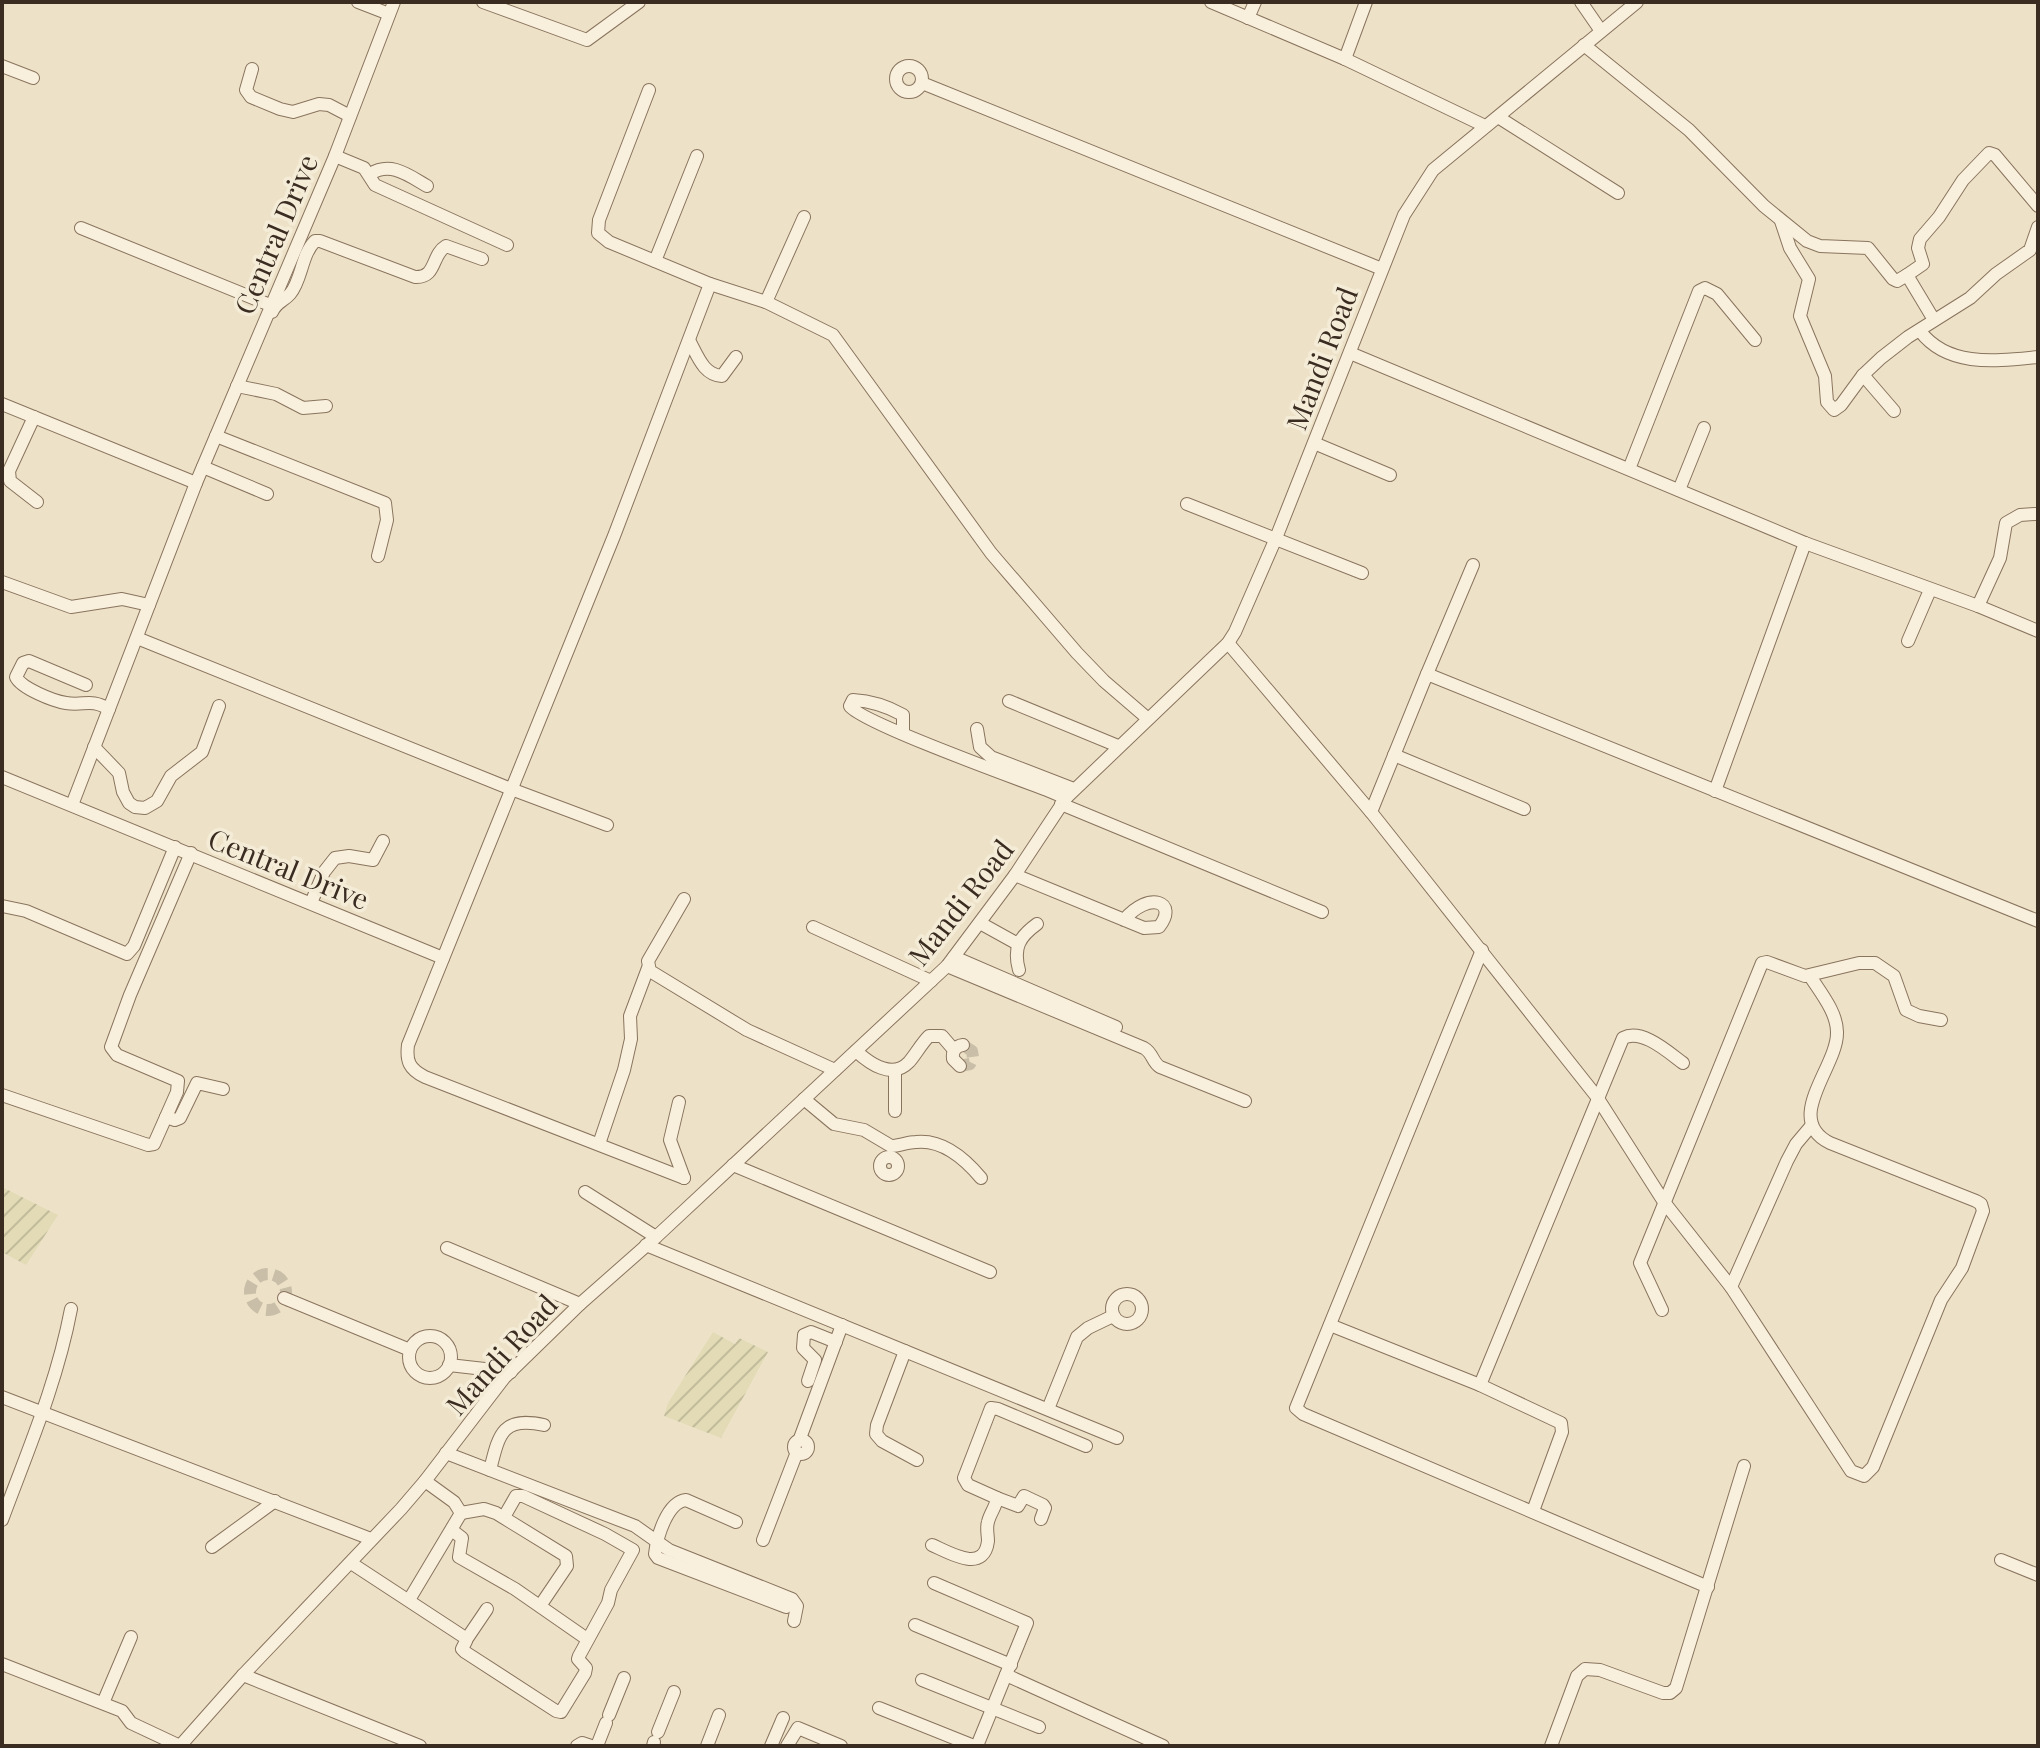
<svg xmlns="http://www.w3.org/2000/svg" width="2040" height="1748" viewBox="0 0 2040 1748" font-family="'Playfair Display',serif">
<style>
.farmland{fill:url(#farmland-furrows)}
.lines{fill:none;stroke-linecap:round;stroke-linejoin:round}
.minor-tunnel{stroke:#c9bea7;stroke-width:12;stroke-dasharray:12 6;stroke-linecap:butt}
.minor-casing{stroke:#89745e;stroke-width:14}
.minor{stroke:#f8efdc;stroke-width:12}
.labels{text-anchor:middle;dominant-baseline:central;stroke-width:7;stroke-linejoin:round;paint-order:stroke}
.street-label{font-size:28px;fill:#3a2c21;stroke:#f5ecd8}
</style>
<defs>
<pattern id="farmland-furrows" width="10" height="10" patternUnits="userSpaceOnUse" patternTransform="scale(2)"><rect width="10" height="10" fill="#e2dbb6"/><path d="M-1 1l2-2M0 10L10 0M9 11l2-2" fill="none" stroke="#c3bc9c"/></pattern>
</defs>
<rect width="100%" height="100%" fill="#ede2c8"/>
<g class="farmland">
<polygon points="2,1187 58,1215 26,1265 2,1252"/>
<polygon points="713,1332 735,1344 739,1338 768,1352 721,1438 664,1416 668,1403"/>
</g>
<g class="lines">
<g class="minor-tunnel">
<polyline points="960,1066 970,1064 973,1058 972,1051 963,1045"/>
<circle cx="268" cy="1292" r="18"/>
</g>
<defs>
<g id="minor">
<polyline points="358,2 389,14"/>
<polyline points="483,2 587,40 639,2"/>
<polyline points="1211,2 1345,59 1485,126"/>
<polyline points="1581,2 1601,31"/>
<polyline points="1248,18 1255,2"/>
<polyline points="1584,45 1689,130 1764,206 1807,241 1820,246 1868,248 1893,279 1897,281 1907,275 1934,320"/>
<polyline points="1345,59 1366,2"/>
<polyline points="2,66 33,78"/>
<circle cx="909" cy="79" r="13"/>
<polyline points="252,69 246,90 251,97 280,109 293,112 319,104 329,105 350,116"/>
<polyline points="922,83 1382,269"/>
<polyline points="649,90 599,220 598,233 609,242 710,284 766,302 833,335 991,553 1077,653 1104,681 1147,718"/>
<polyline points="1498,117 1618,193"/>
<polyline points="335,156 364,168 375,185 507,245"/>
<path d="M 370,174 C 391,161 408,175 427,186"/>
<polyline points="1781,221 1790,248 1809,279 1800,316 1825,376 1827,402 1834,410 1841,405 1863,375 1881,358 1908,337 1970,298 1996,274 2030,250 2038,227"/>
<polyline points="81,228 270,305"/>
<polyline points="655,261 697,156"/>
<polyline points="1907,275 1923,264 1918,248 1920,239 1939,217 1963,180 1989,153 1995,155 2038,206"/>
<polyline points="766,302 804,217"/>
<path d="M 272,312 C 277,301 283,302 290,294 C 302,280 301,255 315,241 L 320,241 L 415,277 C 437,278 431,255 446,246 L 482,259"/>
<path d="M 1920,331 C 1948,368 1997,361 2038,357"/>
<path d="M 690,342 C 698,357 704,375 722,376 L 736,357"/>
<polyline points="1350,353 1805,543 1978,606 2038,631"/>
<polyline points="1863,375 1894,411"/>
<polyline points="237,386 276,394 303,408 326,406"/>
<polyline points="2,404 196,483"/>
<polyline points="34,417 9,471 10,481 37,502"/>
<polyline points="216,436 385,503 387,520 378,556"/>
<polyline points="1314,443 1390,475"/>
<polyline points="203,467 267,494"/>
<polyline points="1629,469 1699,291 1705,288 1717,294 1755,340"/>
<polyline points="1679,490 1704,428"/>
<polyline points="1187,504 1362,573"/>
<polyline points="2,582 71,607 122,599 149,605"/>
<polyline points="1978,606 2000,558 2006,523 2020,515 2035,514"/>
<polyline points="137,638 511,789 607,825"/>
<polyline points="1908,641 1930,590"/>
<path d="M 1228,643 L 1371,812 L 1597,1097 L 1664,1202 L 1731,1287 L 1851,1471 L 1864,1476 L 1873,1467 L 1941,1300 L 1962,1268 L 1983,1211 L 1981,1204 L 1976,1201 L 1830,1143 C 1782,1119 1838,1067 1837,1032 C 1837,1012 1820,992 1810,976"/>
<polyline points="1427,674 1473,565"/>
<path d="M 86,685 L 29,661 L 23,663 L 16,677 C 21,688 53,701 66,703 C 85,706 90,698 109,709"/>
<polyline points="1009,701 1118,746"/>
<polyline points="977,729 980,747 991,757 1074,789"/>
<path d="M 903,733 L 903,715 C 887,706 872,701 853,700 L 850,706 C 860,722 1018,779 1047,790 L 1066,798"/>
<polyline points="94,747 119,773 123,792 129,803 135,807 145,808 157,801 171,776 202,752 219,706"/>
<polyline points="1394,755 1524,809"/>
<polyline points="2,777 443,958"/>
<polyline points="1715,791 1805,543"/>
<polyline points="1061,804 1322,912"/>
<polyline points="72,805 196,483 335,156 394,2"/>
<polyline points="1371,812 1427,674 2038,921"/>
<path d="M 1015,875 L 1144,928 L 1159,927 C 1179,902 1149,890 1124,920"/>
<polyline points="684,899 648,961 650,971 747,1030 835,1070"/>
<polyline points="311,903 324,872 335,858 349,856 373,860 383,841"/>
<polyline points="2,906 26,911 127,954 134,946 175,847"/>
<polyline points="980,923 1018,944"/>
<polyline points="813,927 931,981"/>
<polyline points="1482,950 1296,1408 1303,1414 1708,1587"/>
<polyline points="954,957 1116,1027"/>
<path d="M 947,966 L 1144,1048 C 1153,1053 1152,1062 1160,1067 L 1245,1101"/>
<path d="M 1019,970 C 1013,948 1019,937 1037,924"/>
<path d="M 856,1051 C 869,1063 892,1080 909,1062 C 916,1054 921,1044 929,1036 L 942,1036 L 954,1050"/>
<path d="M 960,1066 L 953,1059 C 952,1052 955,1046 963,1045"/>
<polyline points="2,1095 148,1145 154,1144 177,1092 178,1081 117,1055 111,1047 130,995 191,853"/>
<path d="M 804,1099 L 834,1124 L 864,1130 L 891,1146 C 900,1146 907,1142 916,1142 C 943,1139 966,1160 981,1178"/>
<polyline points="679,1102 670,1140 684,1178"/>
<polyline points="895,1111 895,1070"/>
<polyline points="166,1117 175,1120 180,1118 197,1083 223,1089"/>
<polyline points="599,1144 624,1070 631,1039 630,1016 648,968"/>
<circle cx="889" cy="1166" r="9"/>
<polyline points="733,1165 990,1272"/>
<path d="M 684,1178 L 425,1077 C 409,1069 406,1061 408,1045 L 614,536 L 710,284"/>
<polyline points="585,1192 656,1237"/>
<polyline points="646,1245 1117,1438"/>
<polyline points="447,1248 580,1304"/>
<polyline points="1731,1287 1787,1161 1796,1144 1812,1125"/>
<circle cx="1127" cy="1309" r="15"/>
<polyline points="284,1298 410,1350"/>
<polyline points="1662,1310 1640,1263 1762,963 1767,962 1805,976 1859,963 1875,963 1894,976 1906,1010 1919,1016 1941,1020"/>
<polyline points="1330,1325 1480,1385 1561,1423 1562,1432 1533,1511"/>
<circle cx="430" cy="1357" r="21"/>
<polyline points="905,1351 877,1425 876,1434 882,1441 917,1460"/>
<polyline points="449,1365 511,1372"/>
<polyline points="808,1381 815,1360 803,1348 804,1335 811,1332 836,1342"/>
<path d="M 1480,1385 L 1623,1038 C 1642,1028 1668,1052 1683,1063"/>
<polyline points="2,1397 371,1539"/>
<polyline points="1048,1409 1077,1337 1088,1328 1113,1316"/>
<circle cx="801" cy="1447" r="7"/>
<polyline points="799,1441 842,1325"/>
<polyline points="446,1453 635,1526 669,1550 792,1599 797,1606 794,1621"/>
<path d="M 490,1470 C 499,1434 502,1416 544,1425"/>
<polyline points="997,1498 1018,1506 1024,1496 1043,1505 1045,1508 1041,1519"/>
<polyline points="461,1513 484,1509 496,1513 566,1556 567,1566 540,1606"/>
<path d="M 2,1520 C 28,1450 57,1383 71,1309"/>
<path d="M 736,1522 L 686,1500 C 667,1502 657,1537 655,1554 L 658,1558 L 786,1607"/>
<polyline points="453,1531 462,1538 459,1557 515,1589 587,1639"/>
<polyline points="763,1540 797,1452"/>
<path d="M 932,1545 C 950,1553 984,1574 988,1541 C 988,1535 986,1528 988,1522 C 990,1513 996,1507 997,1498 L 968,1485 L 964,1478 L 991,1408 L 998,1409 L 1086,1446"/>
<polyline points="212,1547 275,1501"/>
<polyline points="2001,1560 2038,1575"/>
<polyline points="351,1563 464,1637 466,1641 462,1649 465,1652 556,1711 561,1712 585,1673 586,1668 578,1659 579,1656 608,1603 611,1590 633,1550 605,1534 523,1496 516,1496 504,1517"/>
<polyline points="934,1583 1027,1623 977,1746"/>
<polyline points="409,1600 461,1513 454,1502 425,1481"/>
<polyline points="915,1625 1011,1665"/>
<polyline points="466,1640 487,1609"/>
<polyline points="2,1664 122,1711 131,1723 180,1746"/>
<polyline points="243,1675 420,1746"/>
<polyline points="1006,1675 1163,1746"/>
<polyline points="922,1680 1039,1727"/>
<polyline points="103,1703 131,1637"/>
<polyline points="879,1708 974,1746"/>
<polyline points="609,1715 624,1678"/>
<polyline points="658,1732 674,1692"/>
<polyline points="180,1746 243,1675 401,1509 425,1481 504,1378 580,1304 656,1237 947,966 1015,875 1066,798 1228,643 1235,632 1276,538 1404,215 1433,170 1637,2"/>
<polyline points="577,1746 582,1743 591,1746"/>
<polyline points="597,1746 606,1723"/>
<polyline points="653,1746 654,1742"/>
<polyline points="707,1746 719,1715"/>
<polyline points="771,1746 783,1718"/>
<polyline points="787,1746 798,1728 841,1746"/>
<polyline points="1551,1746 1577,1676 1585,1669 1600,1670 1663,1693 1670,1693 1676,1688 1744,1466"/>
</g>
</defs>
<use href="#minor" class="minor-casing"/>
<use href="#minor" class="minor"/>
</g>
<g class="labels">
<g class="street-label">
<text transform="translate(275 234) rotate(-67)">Central Drive</text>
<text transform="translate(1321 358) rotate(-69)">Mandi Road</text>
<text transform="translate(289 868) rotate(22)">Central Drive</text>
<text transform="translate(960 902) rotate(-52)">Mandi Road</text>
<text transform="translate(501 1354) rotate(-48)">Mandi Road</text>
</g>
</g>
<rect width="2040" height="1748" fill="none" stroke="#3a2c21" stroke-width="8"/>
</svg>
